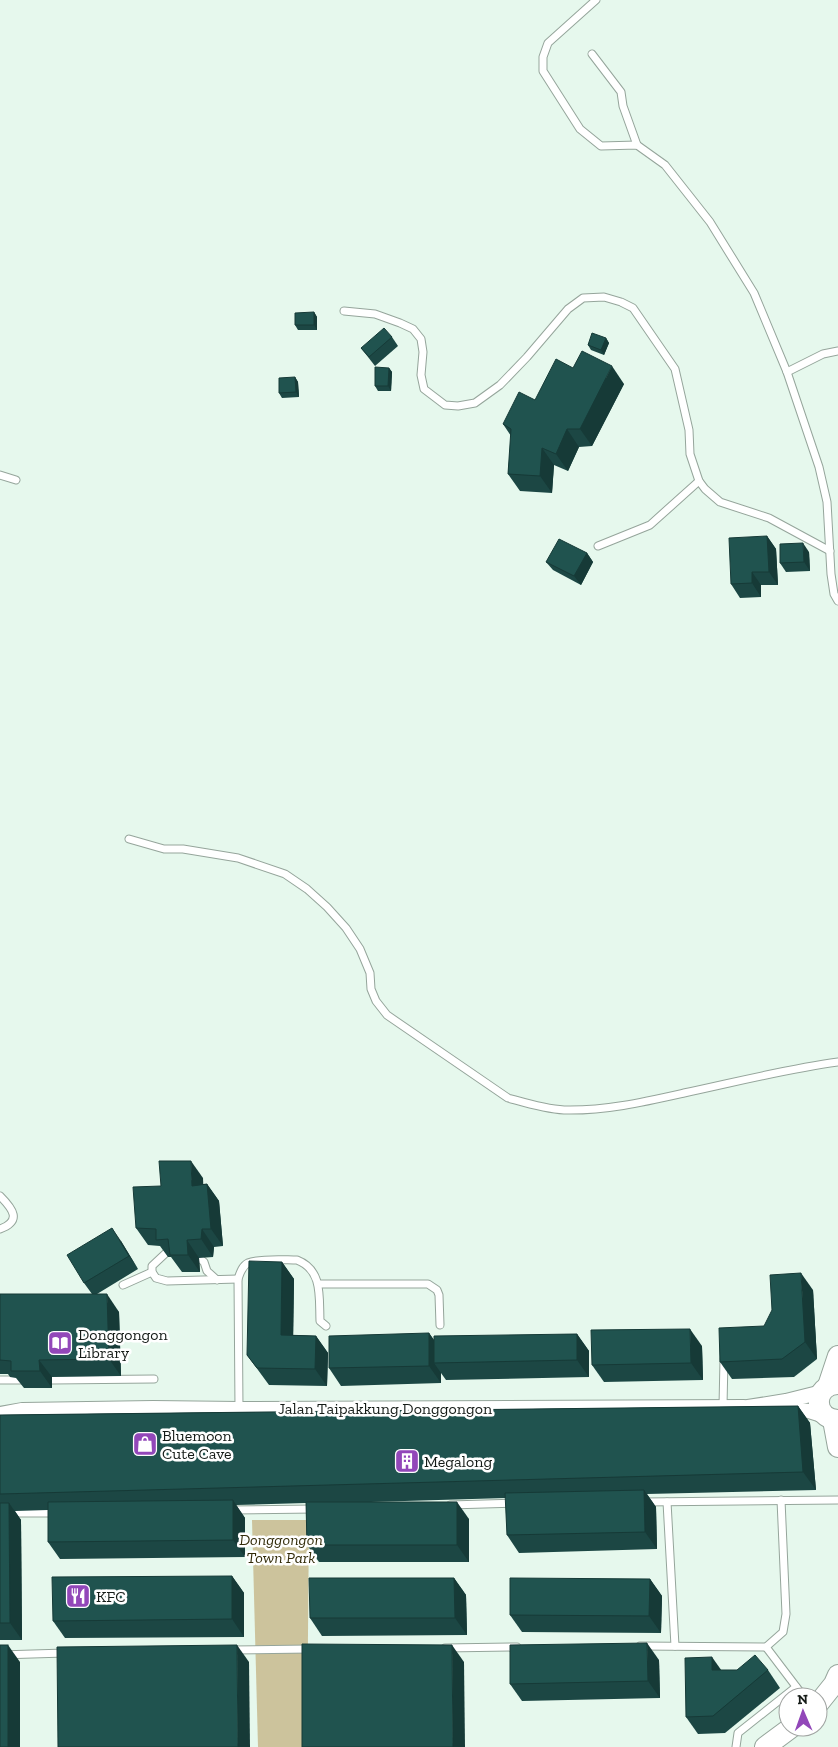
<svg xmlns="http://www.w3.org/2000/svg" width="838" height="1747" viewBox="0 0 838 1747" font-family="'Zilla Slab',serif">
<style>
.green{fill:#ccc39c}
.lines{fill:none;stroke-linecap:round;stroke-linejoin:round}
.lane-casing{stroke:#95a59b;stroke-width:9}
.street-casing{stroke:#95a59b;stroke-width:16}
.secondary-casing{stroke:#95a59b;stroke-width:22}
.lane{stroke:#fff;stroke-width:7}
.street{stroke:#fff;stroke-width:14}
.secondary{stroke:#fff;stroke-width:20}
.wall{fill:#1c4744}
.shaded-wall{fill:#163a37}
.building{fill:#20534f;stroke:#163a37}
.labels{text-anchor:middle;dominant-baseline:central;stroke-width:5;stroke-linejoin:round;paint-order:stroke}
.poi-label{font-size:16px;fill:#151b17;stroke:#fff;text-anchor:start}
.street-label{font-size:16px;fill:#151b17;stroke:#fff}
.park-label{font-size:16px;font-style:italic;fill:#322b09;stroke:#fff}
</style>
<rect width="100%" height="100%" fill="#e6f8ed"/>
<polygon class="green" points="252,1520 309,1520 307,1747 258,1747"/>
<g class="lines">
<defs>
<g id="lane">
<polyline points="596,0 548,43 543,57 543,71 580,129 601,146 637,145 665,165 710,222 754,293 787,372 819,467 827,502 831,574 834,594 838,601"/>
<polyline points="592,54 621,92 623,106 637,145"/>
<polyline points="344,311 375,314 400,323 413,329 421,339 423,352 421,375 424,389 445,405 458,406 475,403 500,385 527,357 568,309 583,298 604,297 621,302 633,308 675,369 689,430 690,454 699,481 705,489 720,502 769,518 830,551"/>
<polyline points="787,372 823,354 838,351"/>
<polyline points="0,475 16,480"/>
<polyline points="598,546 650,525 699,481"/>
<path d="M 129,839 L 164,849 L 183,849 L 238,858 L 285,874 L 307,889 L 327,907 L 346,928 L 360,949 L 370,973 L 371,989 L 376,1001 L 387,1015 L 508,1098 C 526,1103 545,1109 564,1110 C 605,1111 644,1102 684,1093 C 736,1082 786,1069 838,1062"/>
<path d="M 0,1196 C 13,1209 22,1221 0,1229"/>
<polyline points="168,1251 152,1266 152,1272 156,1278 167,1281 238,1279"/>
<polyline points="199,1258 204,1262 207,1271 217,1280"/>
<polyline points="319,1284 428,1284 437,1290 439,1295 440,1325"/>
<polyline points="123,1285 152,1272"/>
<polyline points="0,1380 23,1380"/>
<polyline points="52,1380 154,1379"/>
<polyline points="723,1406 724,1359"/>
<path d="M 239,1409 L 238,1279 C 240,1273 242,1266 248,1263 C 260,1258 284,1260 297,1260 C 323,1270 319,1297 320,1321 L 326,1326"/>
<polyline points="643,1502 838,1500"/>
<polyline points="667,1502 675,1646"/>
<polyline points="450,1505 515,1503"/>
<polyline points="230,1510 315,1509"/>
<polyline points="0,1513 57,1513"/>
<polyline points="640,1646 766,1647 783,1632 786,1614 781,1500"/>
<polyline points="766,1647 804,1697"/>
<polyline points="445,1648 517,1647"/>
<polyline points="233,1650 310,1649"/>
<polyline points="0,1655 65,1653"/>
<polyline points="736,1747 738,1733 796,1687"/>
</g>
<g id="street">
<polyline points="748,1407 786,1401 822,1392"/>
<polyline points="783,1409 809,1411 825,1416"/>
<polyline points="0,1414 22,1410 153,1408 239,1409 744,1407"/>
</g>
<g id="secondary">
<path d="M 838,1384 C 813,1385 812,1418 838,1420"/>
<polyline points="828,1386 838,1356"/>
<polyline points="833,1420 838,1447"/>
<polyline points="818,1704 834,1684 838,1675"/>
<polyline points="765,1747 792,1727"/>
</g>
</defs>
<use href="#lane" class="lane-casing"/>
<use href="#street" class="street-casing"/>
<use href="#secondary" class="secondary-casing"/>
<use href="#lane" class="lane"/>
<use href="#street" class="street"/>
<use href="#secondary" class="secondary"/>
</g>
<g class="wall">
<polygon points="314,312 317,317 317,330 298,330 295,325"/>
<polygon points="392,337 398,346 375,366 361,348"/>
<polygon points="606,338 609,343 604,355 591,350 588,345"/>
<polygon points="389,368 392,372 391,391 378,391 375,386"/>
<polygon points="573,368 624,384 592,446 579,447 568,471 554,465 552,493 520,491 508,474 511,436 503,424 535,400"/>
<polygon points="295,377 298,382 299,397 282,398 279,393"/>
<polygon points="767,536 776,549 778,585 761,585 761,597 740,598 731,584"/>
<polygon points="809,552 810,571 786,572 780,563"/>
<polygon points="587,553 593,562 581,585 553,570 546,562"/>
<polygon points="203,1178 203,1184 207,1184 219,1201 223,1246 214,1247 213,1257 199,1258 200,1272 182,1272 171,1257 168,1257 160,1246 148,1245 136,1228 161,1186"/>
<polygon points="121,1241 138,1269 97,1294 119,1312 121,1376 52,1377 52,1388 24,1388 16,1378 10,1377 8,1374 0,1374 0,1294 92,1294 84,1283"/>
<polygon points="282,1262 294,1279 293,1335 316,1336 328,1353 327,1386 269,1385 247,1355"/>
<polygon points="813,1290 817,1359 794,1377 732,1379 720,1362"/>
<polygon points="429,1333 434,1340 577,1334 589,1351 589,1377 446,1380 441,1373 441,1383 341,1386 329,1368"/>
<polygon points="702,1346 703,1380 604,1382 592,1365"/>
<polygon points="798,1406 810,1423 816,1490 647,1494 656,1507 657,1549 519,1553 507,1535 506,1498 371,1502 469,1519 469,1562 319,1562 307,1545 306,1503 236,1505 245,1518 245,1557 60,1559 48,1542 48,1510 15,1511 21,1520 22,1640 0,1640 0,1415"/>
<polygon points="232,1576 244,1593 244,1637 65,1638 53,1621"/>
<polygon points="454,1578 466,1595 467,1635 322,1636 310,1618"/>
<polygon points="650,1579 662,1596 661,1633 522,1632 510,1615"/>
<polygon points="659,1660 660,1698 522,1701 510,1684"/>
<polygon points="721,1670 768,1670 780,1688 725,1733 698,1734 686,1717"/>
</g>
<g class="shaded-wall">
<polygon points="314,312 317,317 317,330 314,325"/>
<polygon points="606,338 609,343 604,355 601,350"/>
<polygon points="612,366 624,384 592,446 580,429"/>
<polygon points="389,368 392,372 391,391 388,386"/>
<polygon points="295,377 298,382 299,397 296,392"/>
<polygon points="567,429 579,447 568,471 556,454"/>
<polygon points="542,448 554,465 552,493 540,476"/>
<polygon points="767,536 776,549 778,585 769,572"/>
<polygon points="803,543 809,552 810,571 804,562"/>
<polygon points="587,553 593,562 581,585 574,576"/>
<polygon points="752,572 761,585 761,597 752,583"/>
<polygon points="191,1161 203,1178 204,1203 192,1186"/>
<polygon points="207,1184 219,1201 223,1246 211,1229"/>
<polygon points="112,1228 121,1241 138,1269 129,1256"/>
<polygon points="202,1229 214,1247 213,1257 201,1239"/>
<polygon points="187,1240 199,1258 200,1272 188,1255"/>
<polygon points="282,1262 294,1279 293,1352 281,1335"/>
<polygon points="801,1273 813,1290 817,1359 805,1342"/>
<polygon points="107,1294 119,1312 121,1376 109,1359"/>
<polygon points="690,1329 702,1346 703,1380 691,1363"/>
<polygon points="429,1333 441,1350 434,1363 441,1373 441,1383 429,1366"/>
<polygon points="577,1334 589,1351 589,1377 577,1360"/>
<polygon points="316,1336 328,1353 327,1386 315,1369"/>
<polygon points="39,1360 52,1377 52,1388 40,1371"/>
<polygon points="798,1406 810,1423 816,1490 803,1472"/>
<polygon points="644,1490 656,1507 657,1549 645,1532"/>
<polygon points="233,1500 245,1518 245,1557 233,1540"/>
<polygon points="457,1502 469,1519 469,1562 457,1545"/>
<polygon points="9,1503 21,1520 22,1640 10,1623"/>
<polygon points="232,1576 244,1593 244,1637 232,1619"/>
<polygon points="454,1578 466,1595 467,1635 455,1618"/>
<polygon points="650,1579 662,1596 661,1633 649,1616"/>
<polygon points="647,1643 659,1660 660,1698 648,1681"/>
<polygon points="8,1645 20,1662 20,1747 8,1747"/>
<polygon points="237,1645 249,1662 250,1747 238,1747"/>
<polygon points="452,1645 464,1662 465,1747 453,1747"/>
<polygon points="712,1657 724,1674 712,1670"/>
</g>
<g class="building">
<polygon points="314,312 314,325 295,325 295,313"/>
<polygon points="384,328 392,337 369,357 361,348"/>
<polygon points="592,333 606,338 601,350 588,345"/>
<polygon points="582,351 612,366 580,429 567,429 556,454 542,448 540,476 508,474 511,429 503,424 519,392 535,400 556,359 573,368"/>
<polygon points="375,367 389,368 388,386 375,386"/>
<polygon points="295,377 296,392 279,393 279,378"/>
<polygon points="767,536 769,572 752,572 752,583 731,584 729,538"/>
<polygon points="559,539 587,553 574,576 546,562"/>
<polygon points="803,543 804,562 780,563 780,544"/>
<polygon points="159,1161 191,1161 192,1186 207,1184 211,1229 202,1229 201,1239 187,1240 188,1255 170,1255 168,1239 156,1240 156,1229 136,1228 133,1187 161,1186"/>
<polygon points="112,1228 129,1256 84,1283 67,1255"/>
<polygon points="249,1261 282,1262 281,1335 316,1336 315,1369 257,1368 247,1355"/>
<polygon points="801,1273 805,1342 782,1359 720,1362 719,1328 764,1326 772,1310 770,1275"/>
<polygon points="0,1294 107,1294 109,1359 39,1360 40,1371 11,1371 11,1361 0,1360"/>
<polygon points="690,1329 691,1363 592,1365 591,1330"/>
<polygon points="429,1333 429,1366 329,1368 329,1336"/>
<polygon points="577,1334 577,1360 434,1363 434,1336"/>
<polygon points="798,1406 803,1472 0,1494 0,1415"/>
<polygon points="644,1490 645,1532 507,1535 505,1493"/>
<polygon points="233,1500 233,1540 48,1542 48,1502"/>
<polygon points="306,1502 457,1502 457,1545 307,1545"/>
<polygon points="0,1503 9,1503 10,1623 0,1623"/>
<polygon points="232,1576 232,1619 53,1621 52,1577"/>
<polygon points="309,1578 454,1578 455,1618 310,1618"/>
<polygon points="510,1578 650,1579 649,1616 510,1615"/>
<polygon points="647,1643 648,1681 510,1684 510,1645"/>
<polygon points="302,1644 452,1645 453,1747 302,1747"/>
<rect x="0" y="1645" width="8" height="102"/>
<polygon points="237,1645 238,1747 58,1747 57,1647"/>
<polygon points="755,1655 768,1670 713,1716 686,1717 685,1658 712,1657 712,1670 737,1670"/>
</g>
<defs>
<symbol id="library-square" viewBox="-11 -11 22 22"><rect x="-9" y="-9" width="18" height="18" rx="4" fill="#9247b9" stroke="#fff"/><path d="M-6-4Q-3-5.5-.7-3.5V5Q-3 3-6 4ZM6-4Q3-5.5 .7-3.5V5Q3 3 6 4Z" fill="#fff"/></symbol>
<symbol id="shop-square" viewBox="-11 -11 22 22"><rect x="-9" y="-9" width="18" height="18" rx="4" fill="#9247b9" stroke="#fff"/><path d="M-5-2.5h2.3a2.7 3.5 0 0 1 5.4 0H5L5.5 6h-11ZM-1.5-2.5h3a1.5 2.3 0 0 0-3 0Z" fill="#fff"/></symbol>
<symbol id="building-square" viewBox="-11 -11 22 22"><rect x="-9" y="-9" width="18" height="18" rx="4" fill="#9247b9" stroke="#fff"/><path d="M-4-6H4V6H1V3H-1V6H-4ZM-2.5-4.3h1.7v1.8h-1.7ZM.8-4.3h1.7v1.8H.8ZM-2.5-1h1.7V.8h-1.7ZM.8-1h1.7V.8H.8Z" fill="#fff"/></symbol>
<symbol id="restaurant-square" viewBox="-11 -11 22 22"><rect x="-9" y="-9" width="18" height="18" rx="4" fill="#9247b9" stroke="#fff"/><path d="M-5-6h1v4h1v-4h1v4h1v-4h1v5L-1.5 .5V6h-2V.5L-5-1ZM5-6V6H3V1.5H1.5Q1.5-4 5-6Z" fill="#fff"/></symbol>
</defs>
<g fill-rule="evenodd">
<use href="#library-square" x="46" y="1329" width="28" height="28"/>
<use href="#shop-square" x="131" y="1430" width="28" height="28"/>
<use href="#building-square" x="393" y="1447" width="28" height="28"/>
<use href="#restaurant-square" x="64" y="1582" width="28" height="28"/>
</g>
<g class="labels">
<g class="poi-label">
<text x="78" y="1334">Donggongon<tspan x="78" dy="18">Library</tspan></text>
<text x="162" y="1435">Bluemoon<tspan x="162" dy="18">Cute Cave</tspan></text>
<text x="424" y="1461">Megalong</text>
<text x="96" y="1596">KFC</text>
</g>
<g class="street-label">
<text x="385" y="1408">Jalan Taipakkung Donggongon</text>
</g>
<g class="park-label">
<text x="281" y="1539">Donggongon<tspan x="281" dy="18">Town Park</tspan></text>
</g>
</g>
<g transform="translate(803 1712) rotate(358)"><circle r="24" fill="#ffffff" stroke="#a1a4a2"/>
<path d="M0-4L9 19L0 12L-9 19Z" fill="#9247b9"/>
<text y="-8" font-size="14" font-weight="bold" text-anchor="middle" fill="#151b17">N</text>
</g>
</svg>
